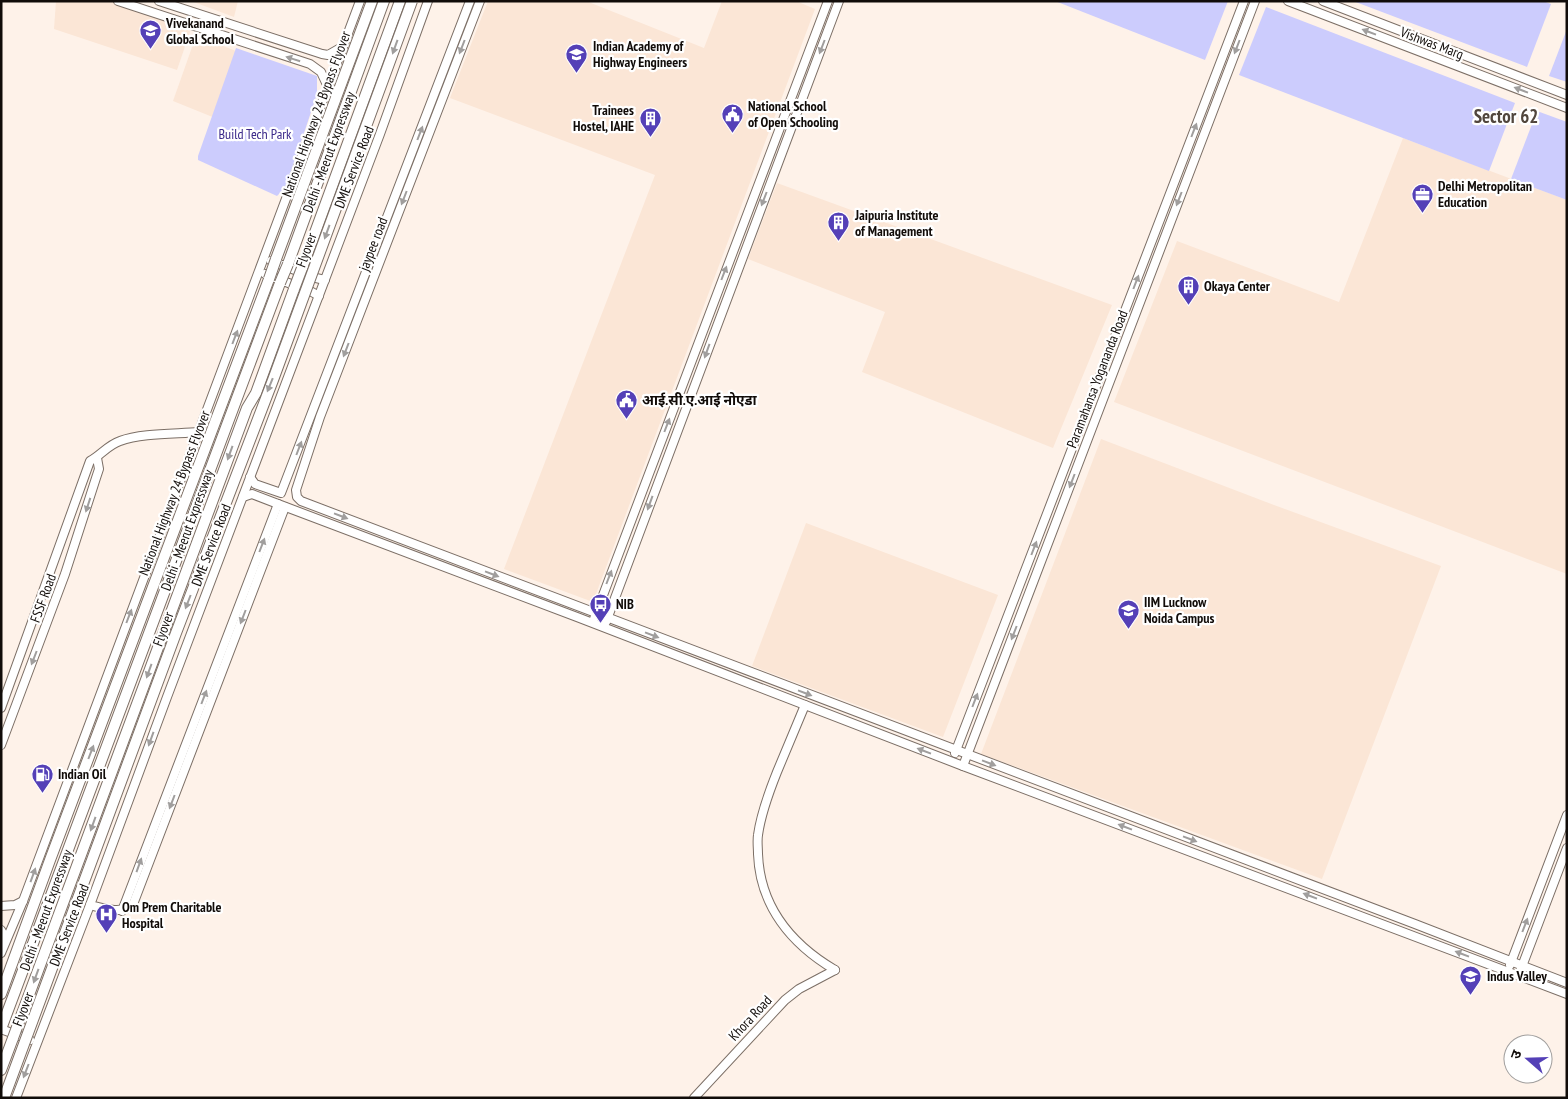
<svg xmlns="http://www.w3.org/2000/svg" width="1568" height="1099" viewBox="0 0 1568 1099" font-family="'PT Sans Narrow','Noto Sans Devanagari',sans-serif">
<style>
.built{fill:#fbe6d6}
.green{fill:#ccccfd}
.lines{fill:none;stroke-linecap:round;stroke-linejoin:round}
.secondary-casing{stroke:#7c6f66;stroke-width:10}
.highway-casing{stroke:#7c6f66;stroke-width:12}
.secondary{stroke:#fff;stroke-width:8}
.highway{stroke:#fff;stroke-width:10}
.highway-bridge-casing{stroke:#7c6f66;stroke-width:12;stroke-linecap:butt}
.highway-bridge{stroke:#fff;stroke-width:10}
.oneway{fill:#a09e9d}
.labels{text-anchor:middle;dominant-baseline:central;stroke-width:4.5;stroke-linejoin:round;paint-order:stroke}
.poi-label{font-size:14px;font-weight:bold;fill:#110c09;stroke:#fff;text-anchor:start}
.street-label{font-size:14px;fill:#110c09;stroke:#fff}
.park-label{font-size:14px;fill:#3b298a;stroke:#fff}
.district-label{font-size:19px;font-weight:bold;fill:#51463d;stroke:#fff}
</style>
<rect width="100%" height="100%" fill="#fef2e9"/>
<g class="built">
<polygon points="56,1 117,1 192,26 177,70 54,29"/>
<polygon points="191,1 238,1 234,17"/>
<polygon points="488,1 586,1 704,48 722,1 796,1 815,9 593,602 504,569 655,175 450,98"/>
<polygon points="196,36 239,52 215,118 173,101"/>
<polygon points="1403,138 1567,200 1567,574 1114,402 1177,241 1339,302"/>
<polygon points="777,183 1112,305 1053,448 862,372 885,312 748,259"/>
<polygon points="1101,439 1274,505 1441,566 1322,879 981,754"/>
<polygon points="806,523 998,595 943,737 752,666"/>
</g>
<g class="green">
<polygon points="1055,1 1228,1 1205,60"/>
<polygon points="1353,1 1543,1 1551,4 1527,67"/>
<polygon points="1266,7 1515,103 1489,171 1239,75"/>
<polygon points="1567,29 1567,82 1549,76"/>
<polygon points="236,48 317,76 317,94 286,187 277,196 198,160 198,156"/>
<polygon points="1537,111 1567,122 1567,200 1511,179"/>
</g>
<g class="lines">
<defs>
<g id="secondary">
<polyline points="118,1 310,64 321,72 328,87"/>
<polyline points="159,1 322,54 328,55 342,47"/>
<polyline points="480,1 320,417 296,490 297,497 301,501 1415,924 1567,983"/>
<polyline points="1288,1 1567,108"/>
<polyline points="1323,1 1567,95"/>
<polyline points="271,261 316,278 325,280"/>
<polyline points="265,274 312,292 319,296"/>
<polyline points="250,477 255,484 281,493 470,1"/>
<polyline points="243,497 252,494 278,504 577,617 963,766 1567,994"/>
<polyline points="594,619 828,1"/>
<polyline points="606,622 839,1"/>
<path d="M 805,705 C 796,727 786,750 777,772 C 769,792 761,813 758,835 C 757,841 758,848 758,854 C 760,906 791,944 835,970"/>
<path d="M 1,708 L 90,461 C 101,455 108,445 120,441 C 141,433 176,434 199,432"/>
<polyline points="1,745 65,574 96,478 99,469 97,458"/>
<polyline points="955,753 1244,1"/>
<polyline points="963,766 1255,1"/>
<path d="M 90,905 C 105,909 118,913 132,907 L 285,507"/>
<polyline points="1,906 15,905 23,901"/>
<polyline points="122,911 278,504"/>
<polyline points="1,930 4,935 4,943"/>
<polyline points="1,953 23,901 360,1"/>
<polyline points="1510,965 1567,815"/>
<polyline points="1521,969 1567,848"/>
<polyline points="1,1029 30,1040"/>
<polyline points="16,1098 90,905 167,697 380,134 428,1"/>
<polyline points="694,1098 785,1000 799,989 835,970"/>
</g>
<g id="highway">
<polyline points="276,259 372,1"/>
<polyline points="288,264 384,1"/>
<polyline points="302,268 400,1"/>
<polyline points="1,994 50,860 269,279"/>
<polyline points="20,1019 247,408 256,393 294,289"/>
<polyline points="1,1029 280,283"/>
<polyline points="1,1070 13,1038"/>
</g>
</defs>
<use href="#secondary" class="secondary-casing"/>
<use href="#highway" class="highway-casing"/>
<use href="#secondary" class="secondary"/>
<use href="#highway" class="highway"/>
<defs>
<g id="highway-bridge">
<polyline points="269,279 276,259"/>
<polyline points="280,283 288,264"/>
<polyline points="294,289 302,268"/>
<polyline points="13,1038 20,1019"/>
<polyline points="4,1098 176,633 273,380 412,1"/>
</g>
</defs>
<use href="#highway-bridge" class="highway-bridge-casing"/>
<use href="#highway-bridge" class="highway-bridge"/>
</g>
<defs><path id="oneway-solid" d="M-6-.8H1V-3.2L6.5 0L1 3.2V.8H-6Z" transform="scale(1.25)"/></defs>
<g class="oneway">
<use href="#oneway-solid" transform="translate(1369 32) rotate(-159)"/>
<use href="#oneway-solid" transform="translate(395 47) rotate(110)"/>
<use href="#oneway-solid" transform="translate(462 47) rotate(111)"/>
<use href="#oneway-solid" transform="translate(822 47) rotate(111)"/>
<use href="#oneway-solid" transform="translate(1237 47) rotate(111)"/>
<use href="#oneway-solid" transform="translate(293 59) rotate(-163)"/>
<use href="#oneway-solid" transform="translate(1521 90) rotate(-159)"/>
<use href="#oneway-solid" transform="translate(1194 130) rotate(-69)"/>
<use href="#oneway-solid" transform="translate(420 133) rotate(-69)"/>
<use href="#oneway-solid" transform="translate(404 198) rotate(111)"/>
<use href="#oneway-solid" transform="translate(764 199) rotate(111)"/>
<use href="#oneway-solid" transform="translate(1179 199) rotate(111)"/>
<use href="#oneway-solid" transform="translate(327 232) rotate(110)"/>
<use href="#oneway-solid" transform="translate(724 273) rotate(-69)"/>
<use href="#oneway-solid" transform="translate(1136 282) rotate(-69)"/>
<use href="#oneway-solid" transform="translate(235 337) rotate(-69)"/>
<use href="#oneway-solid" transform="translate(346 350) rotate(111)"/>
<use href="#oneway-solid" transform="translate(707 351) rotate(110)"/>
<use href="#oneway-solid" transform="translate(270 385) rotate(112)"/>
<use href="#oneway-solid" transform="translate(667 425) rotate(-69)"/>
<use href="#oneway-solid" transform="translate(299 448) rotate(-69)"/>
<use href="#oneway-solid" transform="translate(230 453) rotate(110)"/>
<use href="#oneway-solid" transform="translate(1072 481) rotate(111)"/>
<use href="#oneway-solid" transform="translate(650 503) rotate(110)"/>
<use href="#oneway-solid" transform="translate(88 505) rotate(108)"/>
<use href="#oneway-solid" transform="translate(341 516) rotate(21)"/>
<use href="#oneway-solid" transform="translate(262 545) rotate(-69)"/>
<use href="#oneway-solid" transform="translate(1034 548) rotate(-69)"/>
<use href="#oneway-solid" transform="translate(492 574) rotate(21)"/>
<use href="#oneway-solid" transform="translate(609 577) rotate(-69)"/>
<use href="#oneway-solid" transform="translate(188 602) rotate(111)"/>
<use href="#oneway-solid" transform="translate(129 616) rotate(-69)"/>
<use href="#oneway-solid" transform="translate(243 617) rotate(111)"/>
<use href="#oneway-solid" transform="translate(1014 633) rotate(111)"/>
<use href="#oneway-solid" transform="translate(652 635) rotate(21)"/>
<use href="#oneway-solid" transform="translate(34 658) rotate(111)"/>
<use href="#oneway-solid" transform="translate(149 671) rotate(110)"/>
<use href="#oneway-solid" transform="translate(805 693) rotate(21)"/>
<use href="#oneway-solid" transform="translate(204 697) rotate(-69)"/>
<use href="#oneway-solid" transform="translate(975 700) rotate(-69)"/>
<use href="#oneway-solid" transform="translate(151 739) rotate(110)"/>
<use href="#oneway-solid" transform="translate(924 751) rotate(-159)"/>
<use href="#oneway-solid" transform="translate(91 752) rotate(-69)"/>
<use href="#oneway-solid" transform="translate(989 763) rotate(21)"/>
<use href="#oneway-solid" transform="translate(172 802) rotate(111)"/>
<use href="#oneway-solid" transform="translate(93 824) rotate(110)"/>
<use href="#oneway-solid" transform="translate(1125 827) rotate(-159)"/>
<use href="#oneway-solid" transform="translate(1190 839) rotate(21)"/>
<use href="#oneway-solid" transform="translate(139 865) rotate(-70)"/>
<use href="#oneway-solid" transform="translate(33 875) rotate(-70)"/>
<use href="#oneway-solid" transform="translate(1310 896) rotate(-159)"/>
<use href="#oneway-solid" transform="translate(1525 925) rotate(-69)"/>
<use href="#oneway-solid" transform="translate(1462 954) rotate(-159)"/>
<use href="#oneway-solid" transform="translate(36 976) rotate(110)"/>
<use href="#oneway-solid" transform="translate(26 1071) rotate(111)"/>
</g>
<defs>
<symbol id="school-pin" viewBox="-11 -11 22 30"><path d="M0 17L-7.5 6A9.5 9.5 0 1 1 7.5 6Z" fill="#5440b7" stroke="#fff"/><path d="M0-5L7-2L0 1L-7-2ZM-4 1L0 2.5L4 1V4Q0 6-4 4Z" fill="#fff"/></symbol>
<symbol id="university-pin" viewBox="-11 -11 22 30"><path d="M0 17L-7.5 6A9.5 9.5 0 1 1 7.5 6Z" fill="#5440b7" stroke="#fff"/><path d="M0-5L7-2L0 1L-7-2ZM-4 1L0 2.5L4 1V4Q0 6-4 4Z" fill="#fff"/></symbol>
<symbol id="civic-pin" viewBox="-11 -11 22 30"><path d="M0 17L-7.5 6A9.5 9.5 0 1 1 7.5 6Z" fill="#5440b7" stroke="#fff"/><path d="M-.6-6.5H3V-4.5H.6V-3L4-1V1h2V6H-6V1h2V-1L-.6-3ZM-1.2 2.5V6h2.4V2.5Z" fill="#fff"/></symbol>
<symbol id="building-pin" viewBox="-11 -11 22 30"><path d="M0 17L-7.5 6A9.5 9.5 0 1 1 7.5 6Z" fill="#5440b7" stroke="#fff"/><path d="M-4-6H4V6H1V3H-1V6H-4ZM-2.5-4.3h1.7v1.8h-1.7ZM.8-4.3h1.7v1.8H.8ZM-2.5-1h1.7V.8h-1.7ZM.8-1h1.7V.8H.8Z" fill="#fff"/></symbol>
<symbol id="office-pin" viewBox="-11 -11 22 30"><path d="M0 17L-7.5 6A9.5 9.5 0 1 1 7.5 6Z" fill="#5440b7" stroke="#fff"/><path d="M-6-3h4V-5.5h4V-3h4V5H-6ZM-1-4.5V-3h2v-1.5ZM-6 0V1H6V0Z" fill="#fff"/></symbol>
<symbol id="bus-pin" viewBox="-11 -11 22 30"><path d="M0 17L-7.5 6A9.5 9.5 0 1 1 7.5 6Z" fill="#5440b7" stroke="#fff"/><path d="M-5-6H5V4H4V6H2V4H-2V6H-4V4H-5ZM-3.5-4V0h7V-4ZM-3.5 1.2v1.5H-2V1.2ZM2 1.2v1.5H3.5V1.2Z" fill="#fff"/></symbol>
<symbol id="fuel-pin" viewBox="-11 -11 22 30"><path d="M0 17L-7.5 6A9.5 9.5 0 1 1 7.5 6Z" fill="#5440b7" stroke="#fff"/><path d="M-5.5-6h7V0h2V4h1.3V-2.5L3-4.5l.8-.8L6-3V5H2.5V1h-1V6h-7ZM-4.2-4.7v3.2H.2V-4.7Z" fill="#fff"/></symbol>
<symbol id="hospital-pin" viewBox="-11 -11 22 30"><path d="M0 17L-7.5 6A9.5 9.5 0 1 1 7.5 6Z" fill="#5440b7" stroke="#fff"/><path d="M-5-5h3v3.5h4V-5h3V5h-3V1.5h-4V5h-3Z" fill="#fff"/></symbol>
</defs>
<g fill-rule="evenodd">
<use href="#school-pin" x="138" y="18" width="25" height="34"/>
<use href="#university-pin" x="564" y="42" width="25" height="34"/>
<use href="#civic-pin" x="720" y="102" width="25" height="34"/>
<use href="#building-pin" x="638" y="106" width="25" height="34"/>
<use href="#office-pin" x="1410" y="182" width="25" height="34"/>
<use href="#building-pin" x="826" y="210" width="25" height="34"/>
<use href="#building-pin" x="1176" y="274" width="25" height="34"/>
<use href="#civic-pin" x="614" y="388" width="25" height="34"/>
<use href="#bus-pin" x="588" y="592" width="25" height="34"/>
<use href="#university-pin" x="1116" y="598" width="25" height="34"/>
<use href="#fuel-pin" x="30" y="762" width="25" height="34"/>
<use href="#hospital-pin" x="94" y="902" width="25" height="34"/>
<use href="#school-pin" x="1458" y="964" width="25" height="34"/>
</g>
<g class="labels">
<g class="poi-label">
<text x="166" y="23">Vivekanand<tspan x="166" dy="16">Global School</tspan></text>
<text x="593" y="46">Indian Academy of<tspan x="593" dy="16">Highway Engineers</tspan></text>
<text x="748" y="106">National School<tspan x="748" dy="16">of Open Schooling</tspan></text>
<text x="634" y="110" text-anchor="end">Trainees<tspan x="634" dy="16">Hostel, IAHE</tspan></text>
<text x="1438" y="186">Delhi Metropolitan<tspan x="1438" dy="16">Education</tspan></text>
<text x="855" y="215">Jaipuria Institute<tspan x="855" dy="16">of Management</tspan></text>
<text x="1204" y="286">Okaya Center</text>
<text x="642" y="400">आई.सी.ए.आई नोएडा</text>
<text x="1144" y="602">IIM Lucknow<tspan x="1144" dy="16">Noida Campus</tspan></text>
<text x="616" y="604">NIB</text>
<text x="58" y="774">Indian Oil</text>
<text x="122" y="907">Om Prem Charitable<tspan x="122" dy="16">Hospital</tspan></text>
<text x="1487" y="976">Indus Valley</text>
</g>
<g class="street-label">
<text transform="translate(1432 43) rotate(21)">Vishwas Marg</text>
<text transform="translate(316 114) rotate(-70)">National Highway 24 Bypass Flyover</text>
<text transform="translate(329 152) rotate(-70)">Delhi - Meerut Expressway</text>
<text transform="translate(354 167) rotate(-69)">DME Service Road</text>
<text transform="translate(373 244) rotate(-69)">jaypee road</text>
<text transform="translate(306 250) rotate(-70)">Flyover</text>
<text transform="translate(1097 379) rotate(-69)">Paramahansa Yogananda Road</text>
<text transform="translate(174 493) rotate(-69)">National Highway 24 Bypass Flyover</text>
<text transform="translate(187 530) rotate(-70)">Delhi - Meerut Expressway</text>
<text transform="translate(211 545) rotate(-69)">DME Service Road</text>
<text transform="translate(43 598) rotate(-70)">FSSF Road</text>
<text transform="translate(163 629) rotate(-70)">Flyover</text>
<text transform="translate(46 910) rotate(-70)">Delhi - Meerut Expressway</text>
<text transform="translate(69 925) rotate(-69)">DME Service Road</text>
<text transform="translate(23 1009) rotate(-69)">Flyover</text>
<text transform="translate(750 1018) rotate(-47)">Khora Road</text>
</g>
<g class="park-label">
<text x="255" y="134">Build Tech Park</text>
</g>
<g class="district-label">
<text x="1506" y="116">Sector 62</text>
</g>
</g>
<rect width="1568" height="1099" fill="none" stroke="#110c09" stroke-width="5"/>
<g transform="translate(1528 1059) rotate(290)"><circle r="24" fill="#ffffff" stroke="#a09e9d"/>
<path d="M0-4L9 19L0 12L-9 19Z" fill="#5440b7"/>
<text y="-8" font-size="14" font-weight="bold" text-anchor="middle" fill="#110c09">उ</text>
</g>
</svg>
